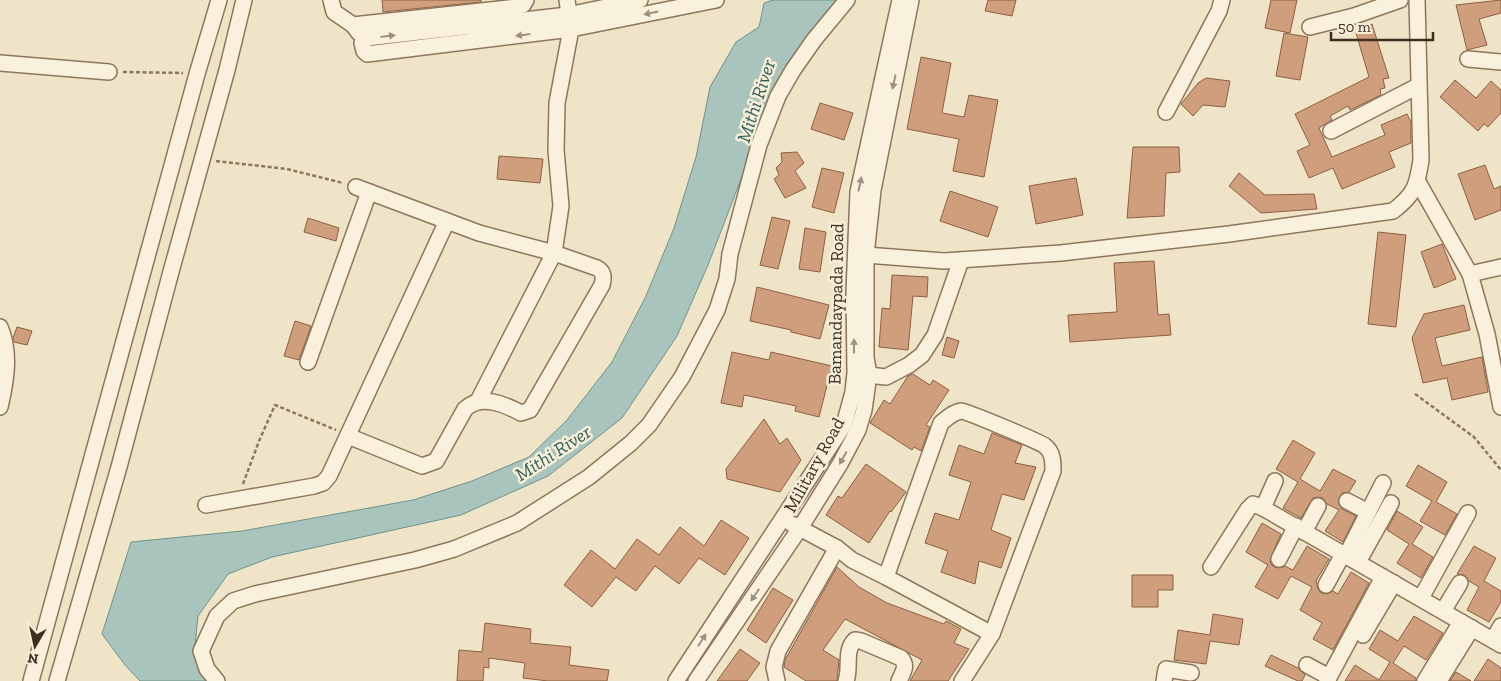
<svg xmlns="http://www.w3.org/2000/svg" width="1501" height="681" viewBox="0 0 1501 681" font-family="'Zilla Slab',serif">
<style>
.water{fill:#a9c4bc;stroke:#6f938a}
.building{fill:#cf9f7d;stroke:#8d5f41}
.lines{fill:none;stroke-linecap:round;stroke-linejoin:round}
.minor-casing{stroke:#8d765c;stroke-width:18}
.path{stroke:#8d765c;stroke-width:2.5;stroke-dasharray:4 2.5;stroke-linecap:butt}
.minor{stroke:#faf1dc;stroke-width:15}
.oneway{fill:#9c907e}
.labels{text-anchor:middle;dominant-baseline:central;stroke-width:5;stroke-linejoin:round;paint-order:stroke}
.street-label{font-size:18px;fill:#3d2e20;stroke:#f7eed8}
.water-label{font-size:19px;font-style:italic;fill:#2f5d5a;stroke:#f7eed8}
</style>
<rect width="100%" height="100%" fill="#f0e4c8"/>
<polygon class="water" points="773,0 843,0 781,75 708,265 677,336 622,418 548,476 461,515 272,557 228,574 198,616 194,656 208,681 140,681 125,665 102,634 131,542 242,531 413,500 472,481 529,457 567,420 612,362 646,296 674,228 696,157 710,87 736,42 759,27 764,3"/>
<g class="building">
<polygon points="382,0 481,0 481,2 383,12"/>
<polygon points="988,0 1016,0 1012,16 985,11"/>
<polygon points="1271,0 1297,0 1290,33 1265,28"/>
<polygon points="1501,0 1501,13 1479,19 1487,45 1467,50 1456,5"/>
<polygon points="1372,24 1389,78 1383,79 1385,88 1380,89 1381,95 1350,110 1348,106 1330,116 1332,120 1319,128 1332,157 1385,135 1381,125 1407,114 1411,122 1411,143 1389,152 1395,167 1342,189 1333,168 1309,178 1297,151 1310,145 1295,114 1369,77 1356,33"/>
<polygon points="1284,33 1308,37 1300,80 1276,76"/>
<polygon points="921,57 951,63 942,113 964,117 969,95 998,100 984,177 953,171 959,139 907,129"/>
<polygon points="1206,78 1230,81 1225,107 1203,105 1193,116 1181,104 1198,83"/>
<polygon points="1455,80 1476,98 1491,81 1501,90 1501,113 1488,127 1484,124 1478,131 1440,97"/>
<polygon points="820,103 853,113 844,140 811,129"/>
<polygon points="1133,147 1179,147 1180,172 1166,173 1164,216 1127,218"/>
<polygon points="797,152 804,163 795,171 806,188 785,198 774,179 779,175 776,168 782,162 781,153"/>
<polygon points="499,156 543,159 540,183 497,179"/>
<polygon points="1485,165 1494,189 1501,186 1501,210 1475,220 1458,174"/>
<polygon points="822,168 844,173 834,213 812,207"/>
<polygon points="1239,173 1265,195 1314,194 1317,209 1261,213 1229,186"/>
<polygon points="1076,178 1083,215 1036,224 1029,186"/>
<polygon points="950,191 998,207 988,237 940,221"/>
<polygon points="772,217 790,221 778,269 760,265"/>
<polygon points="308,218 339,228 336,241 304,232"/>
<polygon points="805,228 826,232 820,272 799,269"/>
<polygon points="1378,232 1406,235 1396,327 1368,324"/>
<polygon points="1442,244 1456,279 1434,288 1421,252"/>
<polygon points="1154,261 1158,315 1169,314 1171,335 1070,342 1068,315 1117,312 1114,263"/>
<polygon points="892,275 928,277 927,297 913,296 908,350 879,347 882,308 890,309"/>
<polygon points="757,287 829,305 820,339 791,332 791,330 750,321"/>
<polygon points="1464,305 1470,330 1435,338 1442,366 1482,357 1488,392 1452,400 1447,378 1423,383 1412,338 1424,314"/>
<polygon points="295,321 311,326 299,360 284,356"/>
<polygon points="17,327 32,331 27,345 14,342 13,338"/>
<polygon points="947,337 959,341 954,358 942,355"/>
<polygon points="732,352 769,360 771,352 832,366 819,417 795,411 796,406 744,395 742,407 721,403"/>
<polygon points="913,374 930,385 933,380 949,390 926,425 930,427 921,451 914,447 912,450 870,423 884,400 890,404 908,376"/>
<polygon points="764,419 780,444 787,438 801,460 780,492 727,479 726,469"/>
<polygon points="992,433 1022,445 1015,463 1036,467 1024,500 1002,494 991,530 1011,538 1001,568 979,561 975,584 941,572 948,551 925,543 935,513 959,520 971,482 949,475 959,445 984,454"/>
<polygon points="1293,440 1315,453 1300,479 1320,491 1333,469 1356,481 1349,492 1342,493 1338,501 1342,509 1356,516 1343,542 1325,531 1339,510 1327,504 1323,498 1318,497 1313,498 1301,518 1283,508 1298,482 1276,469"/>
<polygon points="866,464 906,492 891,512 890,511 869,543 826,515 838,496 842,498"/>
<polygon points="1418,465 1447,482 1436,502 1457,514 1445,535 1420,521 1432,501 1406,486"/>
<polygon points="1397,511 1423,527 1412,544 1433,557 1421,578 1397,563 1409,544 1387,530"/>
<polygon points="721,520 749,538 725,575 699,558 679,584 655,566 636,591 616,577 592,607 564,585 591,550 615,569 637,539 659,555 680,527 704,546"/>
<polygon points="1262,523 1281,534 1270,559 1271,564 1274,567 1280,568 1285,566 1293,570 1307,546 1329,559 1316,581 1318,589 1321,593 1327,594 1333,591 1338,594 1351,572 1369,583 1333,650 1313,639 1322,623 1300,610 1312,587 1291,576 1278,599 1255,587 1268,565 1246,552"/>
<polygon points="1474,546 1496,558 1484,581 1501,591 1501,602 1489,622 1467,610 1479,587 1469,581 1464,575 1457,574"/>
<polygon points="837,567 859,587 887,603 944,624 946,621 961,629 954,643 969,649 948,681 910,681 922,660 845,619 823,650 839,660 837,681 806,681 784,667 785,660"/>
<polygon points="1132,575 1173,575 1173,590 1158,590 1158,607 1132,607"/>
<polygon points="773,588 793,600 766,643 747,630"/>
<polygon points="1213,614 1243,619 1239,645 1210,641 1206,664 1174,660 1178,630 1210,635"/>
<polygon points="1414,616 1443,633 1426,660 1404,646 1393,663 1416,678 1416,681 1345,681 1355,665 1379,680 1390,662 1369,649 1380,630 1398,641"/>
<polygon points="485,623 531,629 530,643 571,647 569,665 609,670 607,681 548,681 523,678 525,663 489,658 489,668 484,667 483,681 457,681 459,650 482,652"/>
<polygon points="740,649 760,663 747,681 717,681"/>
<polygon points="1271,655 1298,668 1305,675 1302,681 1298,681 1265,666"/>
<polygon points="1488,659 1501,668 1501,681 1474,681"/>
<polygon points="1456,672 1471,681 1450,681"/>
</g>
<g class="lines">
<defs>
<g id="minor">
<polyline points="331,0 334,12 353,25 359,33"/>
<polyline points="640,0 568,15 366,38 362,43 364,51 367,54 571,29 716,0"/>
<polyline points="353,25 517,7 523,5 526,0"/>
<polyline points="1310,27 1354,16 1400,0"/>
<polyline points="1468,59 1501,62"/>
<polyline points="0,63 109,72"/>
<polyline points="1166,112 1219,11 1222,0"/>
<polyline points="1331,131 1418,86"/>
<polyline points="1418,182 1470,274 1487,334 1501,407"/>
<polyline points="356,187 479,233 554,253 478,401"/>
<path d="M 866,255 L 944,261 L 1061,253 L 1229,234 L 1393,211 C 1415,194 1417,186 1421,160 L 1417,0"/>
<polyline points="1470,274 1501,267"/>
<path d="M 0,327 C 11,352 6,382 0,407"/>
<polyline points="308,362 369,192"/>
<polyline points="860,374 886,377 909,365 922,355 935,335 961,260"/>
<path d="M 348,436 L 422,466 L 436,461 L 465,409 C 481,394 504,404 521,413 L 530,410 L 602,285 C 604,277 604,272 597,268 L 554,253 L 561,206 L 556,150 L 557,103 L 571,29 L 567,0"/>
<polyline points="1347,501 1368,512"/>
<polyline points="206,505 314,486 323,483 329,476 447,221"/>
<polyline points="1263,508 1275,481"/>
<path d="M 792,524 L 837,548 L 852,560 L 886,577 L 992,634 L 1053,471 C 1053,462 1053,452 1045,446 C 1040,442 966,411 961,411 C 953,412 946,419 941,423 L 886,577"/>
<polyline points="1304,532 1318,506"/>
<polyline points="1346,556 1383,483"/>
<polyline points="1279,559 1296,526"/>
<polyline points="1358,562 1391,503"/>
<polyline points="1211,567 1248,509 1253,504 1263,508 1501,645"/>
<polyline points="1326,585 1343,554"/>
<polyline points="1421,598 1468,513"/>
<polyline points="1443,611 1460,583"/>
<polyline points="1363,635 1394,583"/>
<polyline points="1493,640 1501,626"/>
<polyline points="1307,665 1329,677"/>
<polyline points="31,681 197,74 219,0"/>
<polyline points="57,681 119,467 172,268 227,70 244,0"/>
<polyline points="217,681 207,669 201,651 217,616 233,601 255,594 415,560 454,549 517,523 589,477 631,443 649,425 682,377 717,310 727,279 730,254 759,145 778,96 793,70 814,40 847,0"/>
<polyline points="676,681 844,425 853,392 855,373 854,292 858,192 900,0"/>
<polyline points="696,681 800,528 840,464 858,430 864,410 869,375 866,357 866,255 873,190 911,0"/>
<polyline points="777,681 774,667 778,651 837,548"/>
<path d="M 846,681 C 851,668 844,650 855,640 L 861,641 L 901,658 C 908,666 903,672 899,681"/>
<polyline points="962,681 992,634"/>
<polyline points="1164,681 1166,669 1191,673"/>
<polyline points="1327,681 1383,577"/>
<polyline points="1425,681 1461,622"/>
<polyline points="1439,681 1472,628"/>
</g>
</defs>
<use href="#minor" class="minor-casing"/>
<g class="path">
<polyline points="123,72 183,73"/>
<polyline points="216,161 287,169 343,183"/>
<polyline points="1415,394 1474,437 1501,470"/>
<polyline points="243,484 259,441 275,405 336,430"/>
</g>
<use href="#minor" class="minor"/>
</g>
<defs><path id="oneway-solid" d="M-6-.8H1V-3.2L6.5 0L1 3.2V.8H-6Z" transform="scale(1.25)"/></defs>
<g class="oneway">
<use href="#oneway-solid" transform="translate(651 13) rotate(168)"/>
<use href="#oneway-solid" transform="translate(523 35) rotate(173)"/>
<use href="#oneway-solid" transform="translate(388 36) rotate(-7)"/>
<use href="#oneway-solid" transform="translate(894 82) rotate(102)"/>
<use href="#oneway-solid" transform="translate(860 184) rotate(-78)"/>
<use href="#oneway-solid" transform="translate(854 346) rotate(-90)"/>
<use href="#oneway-solid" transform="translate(843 458) rotate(119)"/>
<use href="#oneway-solid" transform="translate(755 595) rotate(124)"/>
<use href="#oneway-solid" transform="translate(702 640) rotate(-57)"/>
</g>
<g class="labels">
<g class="street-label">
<text transform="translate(836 304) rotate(-89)">Bamandaypada Road</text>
<text transform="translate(814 465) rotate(-61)">Military Road</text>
</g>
<g class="water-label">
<text transform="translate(756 101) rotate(-72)">Mithi River</text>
<text transform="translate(553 453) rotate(-33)">Mithi River</text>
</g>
</g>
<g transform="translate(35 646) rotate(189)" stroke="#f7eed8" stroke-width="4" paint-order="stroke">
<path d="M0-4L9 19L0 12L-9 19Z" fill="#3d2e20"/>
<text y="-8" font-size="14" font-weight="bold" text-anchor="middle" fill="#3d2e20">N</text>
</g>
<path d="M1331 32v8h102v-8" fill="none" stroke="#3d2e20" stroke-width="2.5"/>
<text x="1338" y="32" font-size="15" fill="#3d2e20" stroke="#f7eed8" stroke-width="4" paint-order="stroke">50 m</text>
</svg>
